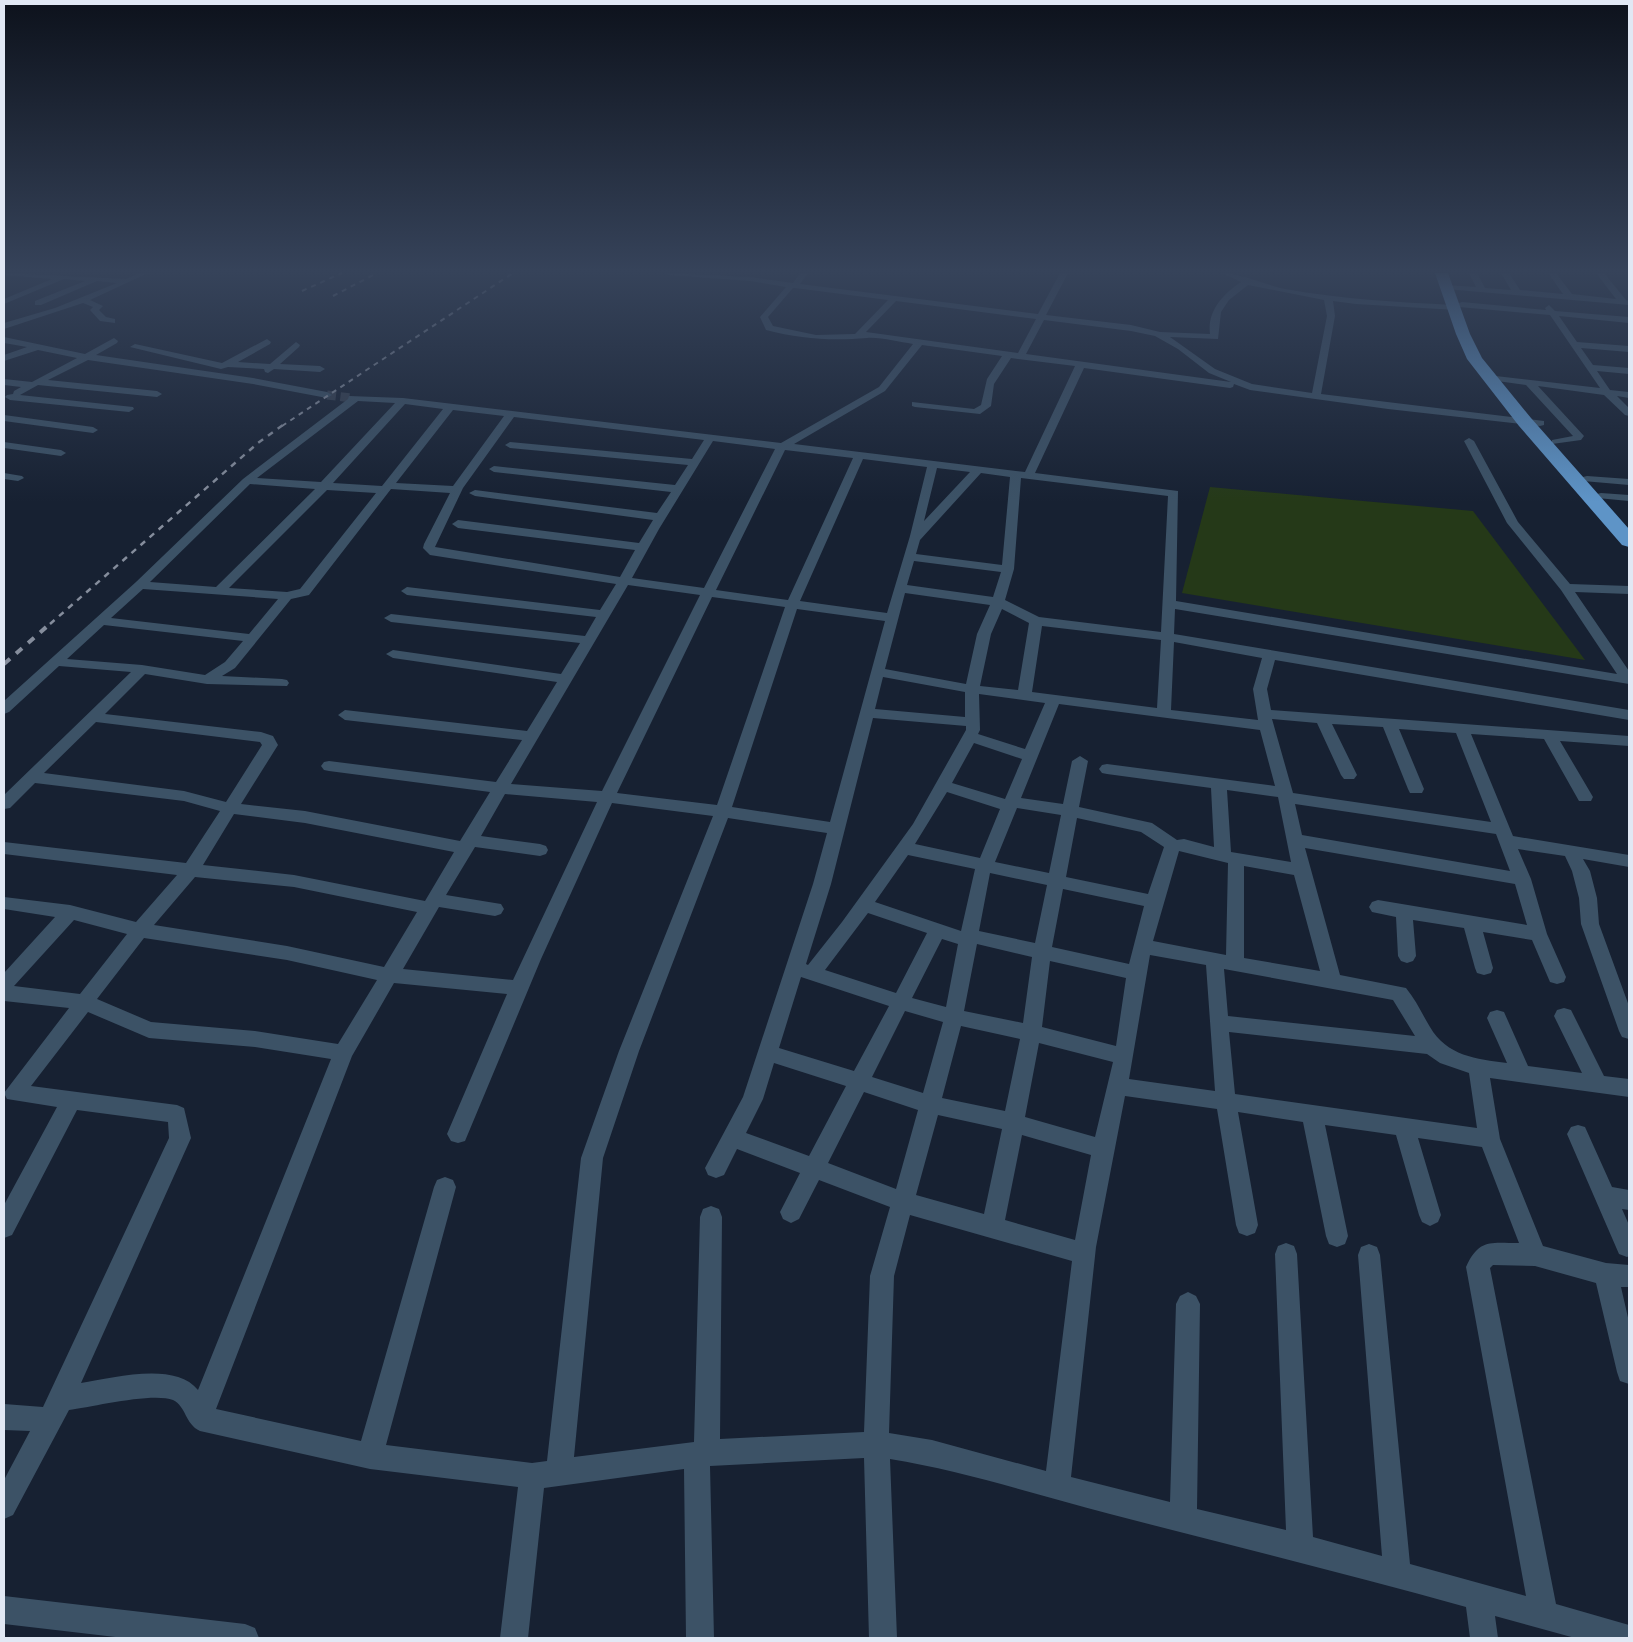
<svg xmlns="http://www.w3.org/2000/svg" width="1633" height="1642" viewBox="0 0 1633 1642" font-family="Commissioner,sans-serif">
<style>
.green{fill:#253918}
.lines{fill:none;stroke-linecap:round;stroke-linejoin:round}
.street-tunnel{stroke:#353f4f;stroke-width:9;stroke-dasharray:9 4.5;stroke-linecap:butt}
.street{fill:#3c5266;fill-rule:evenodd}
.highway{fill:#5e94c7;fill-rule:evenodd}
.rail-far2{stroke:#858d9c;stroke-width:2;stroke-dasharray:5 5;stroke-linecap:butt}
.rail-far1{stroke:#858d9c;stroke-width:2.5;stroke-dasharray:6 6;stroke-linecap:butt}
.rail{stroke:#858d9c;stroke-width:4;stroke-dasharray:8 8;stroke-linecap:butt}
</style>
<rect width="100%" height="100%" fill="#172132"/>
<polygon class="green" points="1210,487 1473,511 1585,660 1182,593"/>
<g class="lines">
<polyline class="street-tunnel" points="327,395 352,398"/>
<g class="street">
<polygon points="4,273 126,279 139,273 148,273 90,300 103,306 99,310 106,317 115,319 115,323 100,321 90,310 93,307 83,303 4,329 4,323 55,308 117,283 97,281 41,305 35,305 35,301 85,281 64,279 4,304 4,299 52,279 4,275"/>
<path d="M 665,273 L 750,277 L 793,283 L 800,273 L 808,273 L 800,284 L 1038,314 L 1060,273 L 1068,273 L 1046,315 L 1131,325 L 1160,332 L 1210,334 C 1207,311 1223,294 1241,282 L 1222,273 C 1239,273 1266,285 1285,289 C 1341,299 1396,302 1453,305 L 1456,306 L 1456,310 L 1356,304 L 1333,301 L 1335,316 L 1321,394 L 1544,421 L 1544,425 L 1540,426 L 1388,409 L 1250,390 L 1234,384 L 1233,387 L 1230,388 L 1084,368 L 1035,473 L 1178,491 L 1176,601 L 1617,674 L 1561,590 L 1507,523 L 1464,441 L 1469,438 L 1474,441 L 1518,522 L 1570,584 L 1629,586 L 1629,594 L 1575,592 L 1629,671 L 1629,684 L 1175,609 L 1174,634 L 1629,710 L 1629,720 L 1275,660 L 1267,689 L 1271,710 L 1629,736 L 1629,746 L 1560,741 L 1593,797 L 1591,801 L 1579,801 L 1544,739 L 1471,734 L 1513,836 L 1629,855 L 1629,867 L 1583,859 L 1590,871 L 1597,898 L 1599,924 L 1629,1006 L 1629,1039 L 1622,1037 L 1619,1031 L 1581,924 L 1579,898 L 1572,871 L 1565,856 L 1518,849 L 1531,879 L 1547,934 L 1566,977 L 1564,982 L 1557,984 L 1550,982 L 1532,940 L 1483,932 L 1493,968 L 1491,973 L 1484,975 L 1477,973 L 1475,968 L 1464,928 L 1413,920 L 1416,956 L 1413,961 L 1407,963 L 1401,961 L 1398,956 L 1396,917 L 1372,912 L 1369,907 L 1372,902 L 1378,900 L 1527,925 L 1515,884 L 1305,848 L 1340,975 L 1406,988 C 1416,1000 1422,1014 1430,1027 C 1447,1056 1476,1059 1507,1063 L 1487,1018 L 1490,1012 L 1497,1010 L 1504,1012 L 1528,1066 L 1582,1073 L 1554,1016 L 1557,1010 L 1564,1008 L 1571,1010 L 1604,1076 L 1629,1079 L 1629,1097 L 1490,1078 L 1500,1139 L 1543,1246 L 1606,1263 L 1629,1265 L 1629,1287 L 1621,1287 L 1629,1322 L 1629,1384 L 1620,1381 L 1617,1372 L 1596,1283 L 1535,1266 L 1493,1265 L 1490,1268 L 1556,1604 L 1629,1625 L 1629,1638 L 1575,1638 L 1495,1616 L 1498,1638 L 1470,1638 L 1466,1607 C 1348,1574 1229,1545 1110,1514 C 1037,1495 964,1471 890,1459 L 897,1638 L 869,1638 L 864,1458 L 710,1466 L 714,1638 L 686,1638 L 684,1469 L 544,1488 L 528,1638 L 500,1638 L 518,1487 L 370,1469 L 200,1431 C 185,1424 186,1406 173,1400 C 153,1392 91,1407 69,1410 L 13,1515 L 4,1519 L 4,1480 L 30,1431 L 4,1430 L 4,1404 L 43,1407 L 169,1138 L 168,1122 L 77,1110 L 12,1235 L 4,1238 L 4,1205 L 57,1107 L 7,1099 L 4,1093 L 69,1008 L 4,1001 L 4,973 L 55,917 L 4,909 L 4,897 L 70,905 L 136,922 L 177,875 L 4,854 L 4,842 L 186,863 L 220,811 L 184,801 L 35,783 L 10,808 L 4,809 L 4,795 L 131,672 L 59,666 L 9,712 L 4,714 L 4,701 L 136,582 L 243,479 L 348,399 L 349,396 L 403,398 L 781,443 L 879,387 L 913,344 C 899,342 881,337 867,338 C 831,341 801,339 766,330 L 760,317 L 786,287 L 750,281 L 669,275 ZM 1248,285 L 1324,300 L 1327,316 L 1312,393 L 1252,384 L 1215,369 L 1170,337 L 1218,339 L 1221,312 L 1229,300 ZM 793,288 L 795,288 L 888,300 L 855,334 L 816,335 L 773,326 L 768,317 ZM 896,301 L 1036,319 L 1018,353 L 866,332 ZM 1044,320 L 1131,331 L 1155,336 L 1178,349 L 1209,373 L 1231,382 L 1026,354 ZM 922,345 L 1002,356 L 987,379 L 981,405 L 974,409 L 912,402 L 912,406 L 915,407 L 980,414 L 991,406 L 994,384 L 1011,358 L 1075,366 L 1025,472 L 794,444 L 885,391 ZM 358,401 L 395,403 L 321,482 L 257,478 ZM 405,404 L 443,409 L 382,486 L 333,483 ZM 453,410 L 504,416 L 453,486 L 396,483 ZM 514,417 L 704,440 L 692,459 L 510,442 L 505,445 L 510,448 L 688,465 L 675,485 L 494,466 L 489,469 L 494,472 L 671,492 L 657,513 L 475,490 L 469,493 L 475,496 L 653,520 L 639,543 L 458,520 L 452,524 L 458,528 L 635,550 L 620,577 L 435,547 L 463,488 ZM 713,441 L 775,449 L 704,588 L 632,578 L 659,529 ZM 785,450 L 853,458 L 788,600 L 716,590 ZM 863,459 L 927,467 L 910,536 L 887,613 L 800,601 ZM 937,468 L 970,472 L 924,521 ZM 981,473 L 1010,477 L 1002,565 L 916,554 L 920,540 ZM 1021,478 L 1168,496 L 1161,632 L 1039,617 L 1005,600 L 1014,569 ZM 250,484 L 315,489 L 216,587 L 150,582 ZM 391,489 L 450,493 L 424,544 L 423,548 L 430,555 L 616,584 L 600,610 L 407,587 L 401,591 L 407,595 L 596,617 L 585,636 L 391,614 L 384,618 L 391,622 L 580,643 L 561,674 L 393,650 L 386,654 L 393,658 L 557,682 L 527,731 L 345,710 L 338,715 L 345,720 L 522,740 L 496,782 L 329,761 L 324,762 L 321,766 L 324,770 L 329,771 L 490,792 L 460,841 L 305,811 L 241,804 L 278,745 L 273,736 L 261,732 L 105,714 L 145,674 L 207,684 L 287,686 L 289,683 L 287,680 L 282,679 L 222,676 L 235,668 L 291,599 L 309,595 ZM 327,490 L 376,493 L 300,589 L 287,592 L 229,588 ZM 914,561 L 1001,572 L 993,597 L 907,585 ZM 628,585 L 700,595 L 602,791 L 511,784 ZM 143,589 L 278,599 L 249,634 L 111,618 ZM 905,593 L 990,605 L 977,634 L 966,684 L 885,669 ZM 712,597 L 785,607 L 717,805 L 617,793 ZM 797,609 L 885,621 L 830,822 L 732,807 ZM 1002,609 L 1029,623 L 1018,690 L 980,686 L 991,634 ZM 104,625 L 243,641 L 225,662 L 205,675 L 142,665 L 67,659 ZM 1042,626 L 1161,640 L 1157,708 L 1032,692 ZM 1174,642 L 1262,658 L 1253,689 L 1258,720 L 1171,710 ZM 883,677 L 965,692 L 965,717 L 875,709 ZM 979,694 L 1045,703 L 1025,749 L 978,734 L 980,730 ZM 1059,704 L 1260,730 L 1275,786 L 1107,764 L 1102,765 L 1099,769 L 1102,773 L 1107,774 L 1211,788 L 1214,847 L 1184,839 L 1177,840 L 1152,823 L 1079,807 L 1088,761 L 1080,756 L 1072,761 L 1063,804 L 1021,798 ZM 873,718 L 966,726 L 966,730 L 913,824 L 842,922 L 808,965 L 806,964 L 831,884 ZM 1272,719 L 1317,723 L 1341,775 L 1344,779 L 1354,779 L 1357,775 L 1332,724 L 1383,727 L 1408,789 L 1410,793 L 1422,793 L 1424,789 L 1399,729 L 1456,733 L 1491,822 L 1293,793 ZM 96,722 L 260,742 L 262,745 L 226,802 L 184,791 L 44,773 ZM 974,743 L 1022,759 L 1005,799 L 952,783 ZM 1227,790 L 1278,797 L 1291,862 L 1231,852 ZM 947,792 L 1000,809 L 980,858 L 915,844 ZM 505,794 L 597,802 L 513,980 L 403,969 L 439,907 L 495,916 L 501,914 L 504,909 L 501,904 L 446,895 L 475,847 L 540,856 L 546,854 L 548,850 L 546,846 L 540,844 L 481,836 ZM 612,803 L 713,816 L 619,1051 L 581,1158 L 547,1461 L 532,1463 L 386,1445 L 456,1187 L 453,1180 L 445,1177 L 437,1180 L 434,1187 L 361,1441 L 216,1409 L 352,1056 L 394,983 L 507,994 L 447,1134 L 451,1141 L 458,1143 L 465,1141 L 541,959 ZM 1295,804 L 1496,834 L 1510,871 L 1302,835 ZM 1017,808 L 1061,815 L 1049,873 L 995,862 ZM 234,814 L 305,823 L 454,852 L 425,901 L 294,875 L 203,865 ZM 728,818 L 827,833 L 813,884 L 743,1097 L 705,1168 L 708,1175 L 716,1178 L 724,1175 L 737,1149 L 800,1173 L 780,1212 L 783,1219 L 791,1223 L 799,1219 L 819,1180 L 890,1207 L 870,1276 L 864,1432 L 720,1439 L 722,1217 L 719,1209 L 711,1206 L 703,1209 L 700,1217 L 694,1442 L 574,1457 L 603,1158 L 639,1051 ZM 1077,818 L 1141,832 L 1164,847 L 1148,894 L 1066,877 ZM 1179,851 L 1228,863 L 1226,955 L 1153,941 ZM 908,855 L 975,869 L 961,931 L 875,902 ZM 1244,866 L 1294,875 L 1320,971 L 1244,958 ZM 990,873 L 1047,885 L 1035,943 L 979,931 ZM 195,877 L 294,887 L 417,912 L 384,967 L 287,946 L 154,925 ZM 1063,889 L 1144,906 L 1129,964 L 1052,947 ZM 868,913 L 927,933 L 896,993 L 825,970 ZM 74,920 L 127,934 L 80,994 L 14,986 ZM 144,938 L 287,960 L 377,980 L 338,1044 L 255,1031 L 151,1022 L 97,999 ZM 942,939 L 958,944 L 946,1007 L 912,998 ZM 977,944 L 1032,957 L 1023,1023 L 964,1011 ZM 1150,955 L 1206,965 L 1215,1091 L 1129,1079 ZM 1050,961 L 1126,978 L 1116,1046 L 1042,1027 ZM 1224,969 L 1393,1000 L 1415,1036 L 1228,1016 ZM 801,977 L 889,1006 L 854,1071 L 779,1048 ZM 905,1011 L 943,1022 L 923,1093 L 872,1077 ZM 88,1012 L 149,1038 L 255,1047 L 331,1059 L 198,1390 C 175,1361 113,1378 81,1383 L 191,1138 L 184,1108 L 177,1105 L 31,1086 ZM 961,1026 L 1020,1039 L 1005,1111 L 942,1098 ZM 1229,1032 L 1427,1054 L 1440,1063 L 1469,1073 L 1477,1128 L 1235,1094 ZM 1039,1043 L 1113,1062 L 1095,1137 L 1025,1117 ZM 774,1063 L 846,1086 L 809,1156 L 746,1133 L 763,1099 ZM 864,1092 L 918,1110 L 896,1189 L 828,1163 ZM 1125,1096 L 1217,1109 L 1236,1225 L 1239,1233 L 1247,1236 L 1255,1233 L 1258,1225 L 1238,1112 L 1303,1122 L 1326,1236 L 1329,1244 L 1337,1247 L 1345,1244 L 1348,1236 L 1325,1125 L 1396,1135 L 1419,1215 L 1422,1222 L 1430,1226 L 1438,1222 L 1441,1215 L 1418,1138 L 1482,1147 L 1519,1243 C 1491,1243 1479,1238 1466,1267 L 1526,1596 L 1410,1564 L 1380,1255 L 1377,1247 L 1369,1244 L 1361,1247 L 1358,1255 L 1382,1556 L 1313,1537 L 1297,1254 L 1294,1246 L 1286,1243 L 1278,1246 L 1275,1254 L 1286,1530 L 1197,1509 L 1200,1304 L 1196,1296 L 1188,1292 L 1180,1296 L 1176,1304 L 1170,1502 L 1071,1477 L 1096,1247 ZM 938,1115 L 1002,1129 L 984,1214 L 916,1195 ZM 1022,1135 L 1091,1155 L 1075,1240 L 1005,1220 ZM 910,1215 L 1072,1261 L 1046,1471 L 932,1440 L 889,1433 L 894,1276 Z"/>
<polygon points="1469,273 1477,273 1485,288 1511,290 1501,273 1509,273 1520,290 1563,294 1548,273 1556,273 1572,294 1616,299 1596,273 1604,273 1626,300 1629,301 1629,305 1446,289 1442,287 1446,285 1476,287"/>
<polygon points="1462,302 1546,310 1545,308 1549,305 1555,311 1629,317 1629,323 1559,316 1577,342 1629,346 1629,352 1581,348 1593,365 1629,368 1629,374 1597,371 1610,390 1629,392 1629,398 1617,396 1629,408 1629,416 1625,415 1604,395 1538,386 1584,436 1581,440 1552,444 1552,440 1573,436 1526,385 1490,380 1485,377 1487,375 1600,388 1550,315 1459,307 1459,303"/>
<polygon points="4,337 85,354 114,338 118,341 117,343 96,355 253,378 327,392 332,395 327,398 253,384 88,360 48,380 157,391 162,394 157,397 38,385 20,395 133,407 134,409 129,412 10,400 5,397 7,395 13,394 14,391 21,387 4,385 4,379 32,382 77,358 38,350 4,361 4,355 27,347 4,343"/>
<polygon points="267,339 271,342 270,344 238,362 270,364 296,342 300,345 299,347 280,364 320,366 325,369 320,372 274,369 268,373 265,372 264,369 228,367 221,369 130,347 135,344 222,363"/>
<polygon points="4,415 93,427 98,430 93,433 4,421"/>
<polygon points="4,442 61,450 66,453 61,456 4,448"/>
<polygon points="4,473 22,476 24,478 18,481 4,479"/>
<polygon points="1587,476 1629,479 1629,485 1583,481 1583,477"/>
<polygon points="1601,493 1629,495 1629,501 1597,498 1597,494"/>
<polygon points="1578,1125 1585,1127 1612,1187 1629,1190 1629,1210 1622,1209 1629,1225 1629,1256 1627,1257 1619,1254 1567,1134 1571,1127"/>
<polygon points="4,1596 245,1624 255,1628 259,1638 124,1638 4,1624"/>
</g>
<polygon class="highway" points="1435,273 1448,273 1470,334 1482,358 1531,418 1629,529 1629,547 1622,545 1519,426 1467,359 1456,334"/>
<g class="rail-far2">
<polyline points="302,291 342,273"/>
<polyline points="333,296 377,273"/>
<polyline points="282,426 513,273"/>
</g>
<polyline class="rail-far1" points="50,624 258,443 283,425"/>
<polyline class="rail" points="4,664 52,622"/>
</g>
<linearGradient id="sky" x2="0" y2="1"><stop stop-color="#0d121c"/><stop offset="0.54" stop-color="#36435a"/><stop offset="1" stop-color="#36435a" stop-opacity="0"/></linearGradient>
<rect width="1633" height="502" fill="url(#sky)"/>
<rect width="1633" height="1642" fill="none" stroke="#e1e8f4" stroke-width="10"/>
</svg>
